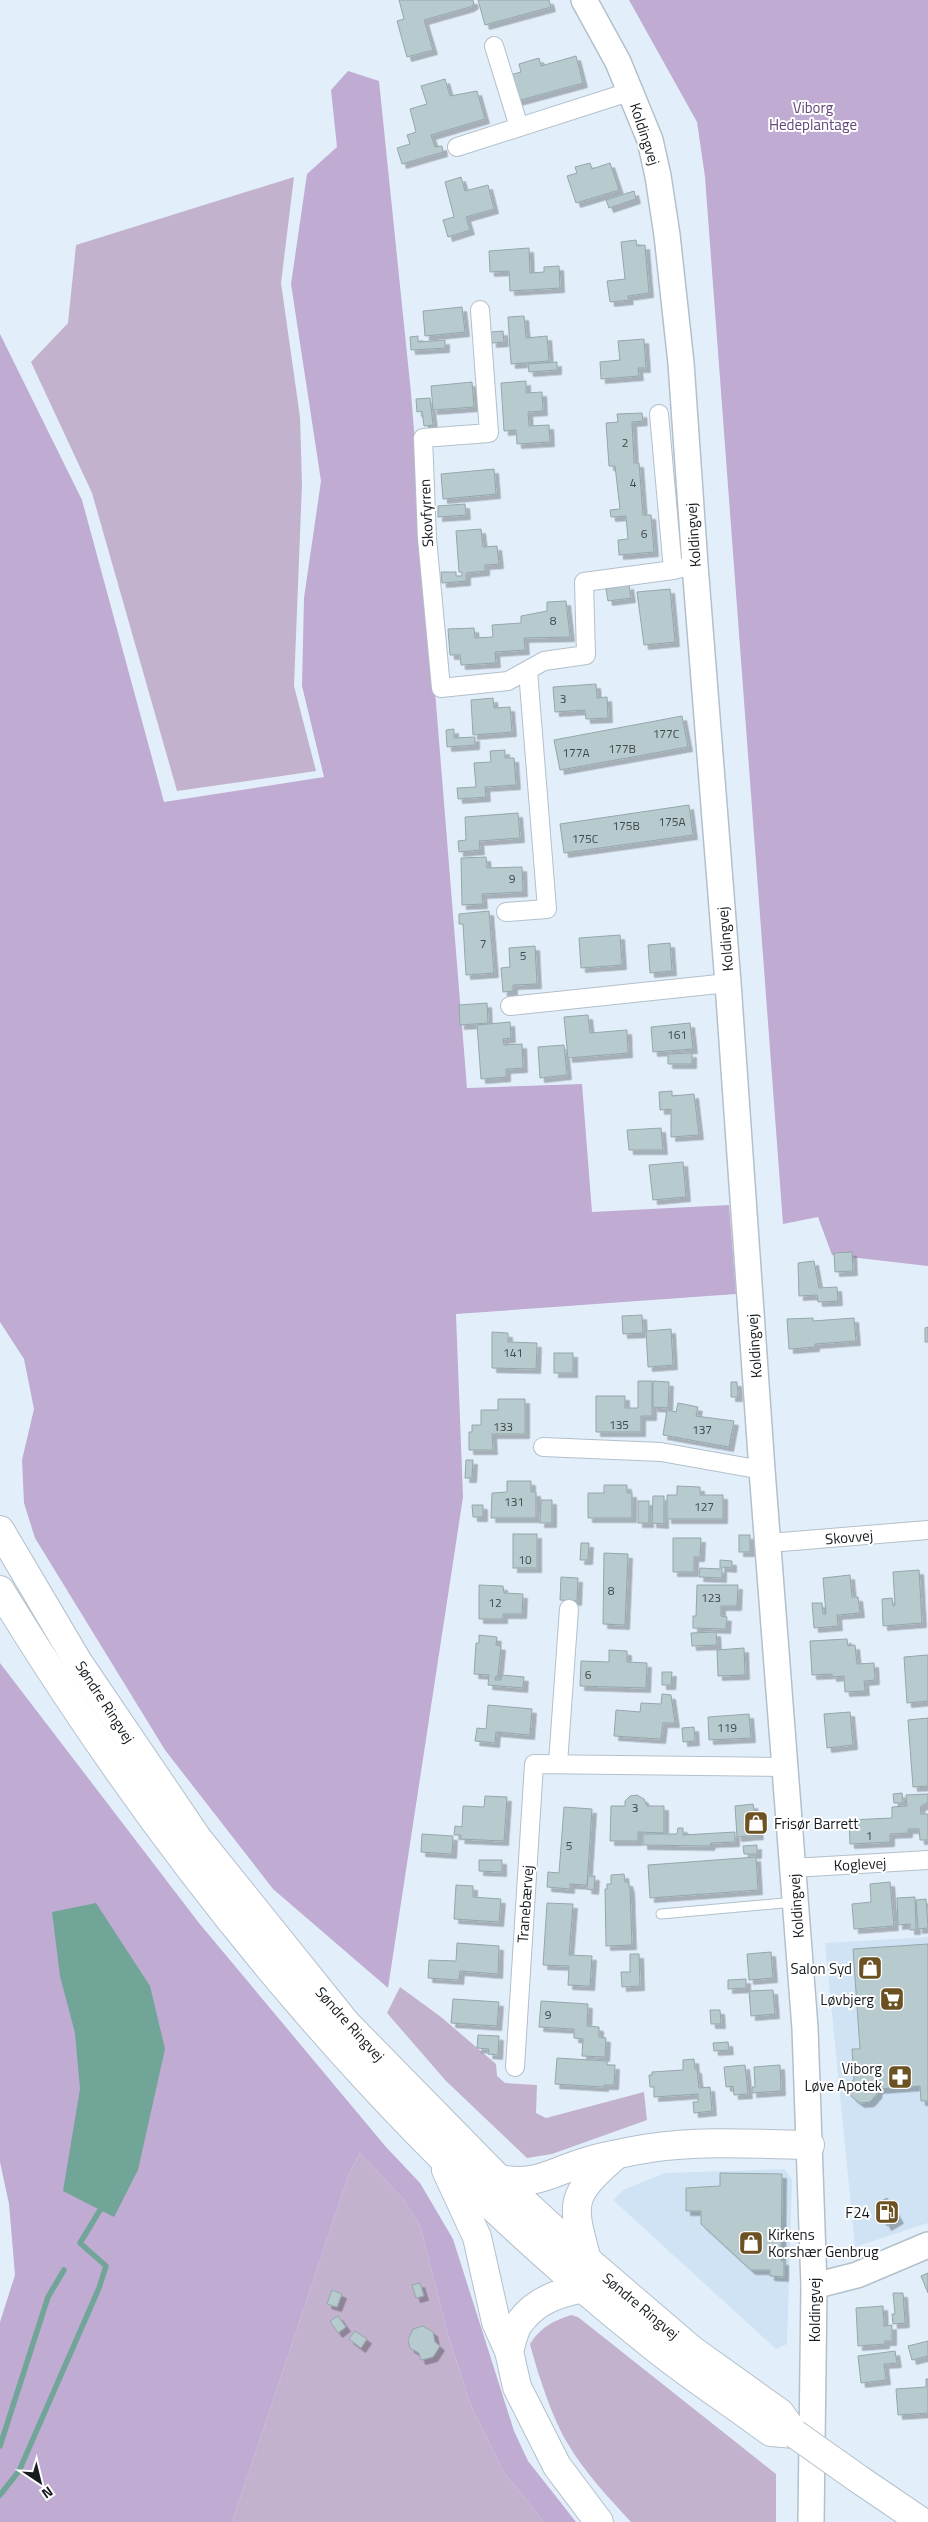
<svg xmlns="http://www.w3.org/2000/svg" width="928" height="2522" viewBox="0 0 928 2522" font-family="'Titillium Web',sans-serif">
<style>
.built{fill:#cfe3f4}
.green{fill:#c2b2ce}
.forest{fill:#c0abd2}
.water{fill:#70a598}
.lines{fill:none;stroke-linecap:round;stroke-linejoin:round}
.stream{stroke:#70a598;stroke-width:5.5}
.building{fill:#b7cace;stroke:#94a7aa;filter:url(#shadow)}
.lane-casing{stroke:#b3c0cb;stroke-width:11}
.street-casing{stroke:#b3c0cb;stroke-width:20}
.secondary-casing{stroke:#b3c0cb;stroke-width:28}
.primary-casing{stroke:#b3c0cb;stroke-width:30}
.lane{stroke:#fff;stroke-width:9}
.street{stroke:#fff;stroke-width:18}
.secondary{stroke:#fff;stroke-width:25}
.primary{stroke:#fff;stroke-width:28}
.primary-bridge-casing{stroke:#b3c0cb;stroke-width:30;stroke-linecap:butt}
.primary-bridge{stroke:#fff;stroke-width:28}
.labels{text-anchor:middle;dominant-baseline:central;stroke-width:4;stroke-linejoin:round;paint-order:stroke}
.number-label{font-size:12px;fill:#3f484c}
.park-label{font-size:15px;fill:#634579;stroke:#fff}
.street-label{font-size:15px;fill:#171c20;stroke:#fff}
.poi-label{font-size:15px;fill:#171c20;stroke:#fff;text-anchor:end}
</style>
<defs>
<filter id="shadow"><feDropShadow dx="4.5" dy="4.5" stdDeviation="0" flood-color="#0004"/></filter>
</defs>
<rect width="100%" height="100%" fill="#e2effb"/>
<g class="built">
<polygon points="928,1937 928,2223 855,2247 825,1943"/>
<polygon points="785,2169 792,2180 787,2344 776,2349 613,2200 623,2190 665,2173"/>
</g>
<g class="green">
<polygon points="294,177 281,283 300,417 302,484 294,686 316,771 177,791 92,493 31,362 68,323 76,245"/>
<polygon points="400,1987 441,2017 496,2064 497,2076 505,2083 537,2085 536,2113 546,2118 644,2092 647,2120 552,2154 527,2158 446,2081 387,2013"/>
<polygon points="360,2153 403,2199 420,2225 448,2335 470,2403 503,2471 544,2522 232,2522 349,2174"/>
<path d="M 571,2315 L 578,2317 L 776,2474 L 776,2522 L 631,2522 C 609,2498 585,2473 568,2444 C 553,2420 537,2372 530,2344 C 541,2327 553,2321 571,2315 Z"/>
</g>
<g class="forest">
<polygon points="629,0 928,0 928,1266 832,1255 818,1217 783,1224 705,177 697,122"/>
<polygon points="348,71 379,81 411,393 467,1088 582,1084 592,1212 729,1205 736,1294 456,1314 463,1497 388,1988 273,1889 165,1750 35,1538 24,1503 22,1460 34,1409 24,1359 0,1322 0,334 82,500 164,802 324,777 302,686 304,598 321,481 291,284 307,174 337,147 331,90"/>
<polygon points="0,1663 199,1923 386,2147 420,2183 453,2239 514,2431 528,2461 576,2522 544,2522 503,2471 470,2403 448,2335 420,2225 403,2199 360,2153 349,2174 232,2522 0,2522 0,2322 15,2275 9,2204 0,2162"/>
</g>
<polygon class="water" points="96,1903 150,1986 165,2049 138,2170 114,2217 63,2191 80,2089 75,2033 60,1976 52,1912"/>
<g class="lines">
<g class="stream">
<polyline points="0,2446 48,2297 64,2270"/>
<polyline points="0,2495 19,2471 99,2288 106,2266 80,2243 100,2210"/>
</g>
</g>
<g class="building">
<polygon points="399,0 473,0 474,4 470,7 424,20 433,50 407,57 397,21 404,19"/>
<polygon points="478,0 549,0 551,7 485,25"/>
<polygon points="576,56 583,83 517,101 510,75 521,72 519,64 539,58 541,66"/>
<polygon points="445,79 450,96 477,91 485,119 431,135 435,147 442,146 443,152 402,164 397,148 410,144 407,135 416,132 410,109 427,104 421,86"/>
<polygon points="590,163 592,169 610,163 619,190 576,203 567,176 577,173 575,167"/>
<polygon points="461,177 465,191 488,185 494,209 466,217 470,230 448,237 443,220 454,217 445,182"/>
<polygon points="634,191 636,199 609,208 606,200"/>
<polygon points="636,240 637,246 645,245 649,293 628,296 629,300 610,302 607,281 625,279 621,242"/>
<polygon points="529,248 530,273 544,272 544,267 559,266 560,288 510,291 509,271 490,272 489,251"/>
<polygon points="462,307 465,332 425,336 423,311"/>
<polygon points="524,316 526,338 547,336 549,361 511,364 508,317"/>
<polygon points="503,331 504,342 492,343 491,332"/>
<polygon points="418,336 418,342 445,340 445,348 411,350 410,337"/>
<polygon points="644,339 646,368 638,368 639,376 601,379 600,362 620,360 618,341"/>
<polygon points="557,362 557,370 529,372 528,364"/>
<polygon points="526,381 526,393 542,392 543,411 528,412 529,426 549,425 550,442 517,444 516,430 504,431 501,383"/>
<polygon points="472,382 474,407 433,410 431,386"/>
<polygon points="430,398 433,425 424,426 422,411 417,412 416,399"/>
<polygon points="642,413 643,421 632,422 634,463 639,463 643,515 651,515 654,552 619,555 618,540 628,539 626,516 611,517 610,510 620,509 615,466 609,466 606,423 618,422 617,414"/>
<polygon points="494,469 496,494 443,499 441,474"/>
<polygon points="465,504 466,515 438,517 438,506"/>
<polygon points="481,529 483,547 497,546 499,564 485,565 485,571 466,573 466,581 442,583 441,572 456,572 456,576 462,576 462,572 459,572 456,531"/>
<polygon points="629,585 631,598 608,601 606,589"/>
<polygon points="670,589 675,642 644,645 637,592"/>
<polygon points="566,601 570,637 524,638 525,650 495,652 496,663 461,665 460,655 450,655 448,629 474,628 475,638 493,637 492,625 521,623 521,616 547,611 547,602"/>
<polygon points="596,684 597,698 607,697 608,718 586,719 585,710 555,712 553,687"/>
<polygon points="493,698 494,708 510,707 512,732 473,735 471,700"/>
<polygon points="682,716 688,747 560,770 554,740"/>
<polygon points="454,729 454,738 475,737 475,745 447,747 446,730"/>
<polygon points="505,750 505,758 514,758 516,785 485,787 486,797 458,799 457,788 476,787 474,763 491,762 490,751"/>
<polygon points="689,805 693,835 564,853 560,824"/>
<polygon points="518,813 520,838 479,841 480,850 459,852 458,841 466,840 465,817"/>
<polygon points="486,857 487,868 522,867 523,892 482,894 483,904 462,905 461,858"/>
<polygon points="489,911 494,973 466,975 463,924 459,924 459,914"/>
<polygon points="620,935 622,965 581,968 579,938"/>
<polygon points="670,943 672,971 650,973 648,945"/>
<polygon points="535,946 537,984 513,985 513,991 503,992 501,968 510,967 509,948"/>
<polygon points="487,1003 488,1023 460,1025 459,1005"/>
<polygon points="588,1015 590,1033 627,1030 628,1053 568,1058 564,1017"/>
<polygon points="510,1022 511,1038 503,1039 504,1045 522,1044 523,1068 506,1069 506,1077 481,1079 477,1025"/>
<polygon points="690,1023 693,1049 653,1052 651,1027"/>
<polygon points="564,1045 567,1075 540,1078 538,1047"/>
<polygon points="692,1053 692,1064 668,1064 668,1054"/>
<polygon points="672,1091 672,1096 694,1094 699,1135 671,1137 671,1109 660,1110 659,1092"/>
<polygon points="661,1128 663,1150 629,1150 627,1130"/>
<polygon points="683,1162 686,1197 653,1200 649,1165"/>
<polygon points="852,1252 853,1271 835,1272 834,1253"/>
<polygon points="814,1261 819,1288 837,1287 838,1301 818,1302 817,1295 799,1296 798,1263"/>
<polygon points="642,1315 643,1333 623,1334 622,1316"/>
<polygon points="813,1318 813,1321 854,1318 856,1341 815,1344 815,1347 789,1349 787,1319"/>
<polygon points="928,1327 928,1342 925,1342 925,1328"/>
<polygon points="671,1329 673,1365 648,1367 646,1331"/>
<polygon points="492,1332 508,1333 508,1342 537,1343 536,1369 492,1368"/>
<rect x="554" y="1353" width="19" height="20"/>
<polygon points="638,1381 652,1381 652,1416 641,1416 641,1432 596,1432 596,1396 625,1396 625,1408 638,1408"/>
<polygon points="653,1381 669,1382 668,1408 653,1407"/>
<polygon points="731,1382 737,1382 738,1397 731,1397"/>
<polygon points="498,1399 525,1399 525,1434 492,1434 493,1450 469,1450 469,1432 472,1432 472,1425 481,1425 481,1410 498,1410"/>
<polygon points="678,1403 698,1407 696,1416 734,1421 729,1447 663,1435 667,1410 676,1412"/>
<polygon points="466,1460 473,1460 472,1478 465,1478"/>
<polygon points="507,1481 531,1481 531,1492 536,1492 536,1518 491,1518 492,1493 507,1492"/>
<polygon points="604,1485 627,1485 627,1493 632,1493 632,1518 588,1518 588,1493 604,1493"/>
<polygon points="677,1486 700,1487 700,1495 723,1495 723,1519 667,1519 667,1495 677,1495"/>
<polygon points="653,1496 664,1496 664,1524 652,1523"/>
<polygon points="541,1500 552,1500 552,1523 540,1523"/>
<rect x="638" y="1501" width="11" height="22"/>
<polygon points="472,1505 483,1505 483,1517 473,1517"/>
<rect x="513" y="1534" width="24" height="34"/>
<rect x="739" y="1535" width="11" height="17"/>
<polygon points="673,1538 701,1538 700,1557 694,1557 694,1572 673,1572"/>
<polygon points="581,1543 589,1543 588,1560 580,1560"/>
<polygon points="604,1553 628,1554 625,1625 603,1624"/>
<polygon points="720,1560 732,1561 732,1568 722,1567 722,1578 699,1577 700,1568 720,1569"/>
<polygon points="919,1570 922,1623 883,1626 882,1599 892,1598 893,1606 895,1605 893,1572"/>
<polygon points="850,1575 852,1597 858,1597 860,1613 837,1615 838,1626 814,1628 812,1603 822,1603 823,1614 826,1614 823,1578"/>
<polygon points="561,1577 578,1578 577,1601 560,1600"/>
<polygon points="479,1585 503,1586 504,1593 523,1594 522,1614 503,1614 503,1619 479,1619"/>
<polygon points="697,1585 738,1585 737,1606 721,1606 721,1616 727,1617 726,1629 693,1628 693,1616 696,1616"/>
<polygon points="716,1632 717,1645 692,1646 691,1633"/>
<polygon points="479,1635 497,1637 496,1645 501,1646 498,1676 496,1676 495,1680 501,1680 502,1675 524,1677 523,1688 488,1685 489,1675 474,1674 476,1643 479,1643"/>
<polygon points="847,1639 848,1646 855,1645 857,1664 874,1663 875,1680 864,1681 865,1691 845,1692 844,1676 832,1677 832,1674 812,1675 810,1641"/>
<polygon points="744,1648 745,1675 718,1676 717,1650"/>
<polygon points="609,1650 627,1651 627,1662 647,1663 646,1688 580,1686 581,1661 609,1662"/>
<polygon points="928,1655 928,1701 907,1703 904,1657"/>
<polygon points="662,1672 672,1672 671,1685 662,1685"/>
<polygon points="662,1694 671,1695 675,1723 663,1723 661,1739 614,1736 616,1710 640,1712 641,1703 661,1704"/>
<polygon points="488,1705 532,1709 530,1735 496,1732 495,1743 475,1741 477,1728 486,1729"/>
<polygon points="850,1712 853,1745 827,1748 824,1714"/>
<polygon points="749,1714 751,1738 709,1740 708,1717"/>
<polygon points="928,1718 928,1786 913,1787 908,1720"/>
<polygon points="694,1727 695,1741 683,1742 682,1728"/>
<polygon points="902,1793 903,1803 894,1803 893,1794"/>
<polygon points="928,1794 928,1802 920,1807 921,1814 928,1814 928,1840 920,1840 919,1829 908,1829 908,1833 890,1834 890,1842 850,1844 849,1820 892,1818 892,1807 907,1806 906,1795"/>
<polygon points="637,1795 644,1799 647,1806 664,1806 664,1833 638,1832 638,1841 610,1841 611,1806 625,1806 625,1801 630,1796"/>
<polygon points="485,1796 507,1797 504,1841 460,1839 461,1835 454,1835 455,1826 462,1827 463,1806 484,1807"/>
<polygon points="753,1804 759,1835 737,1837 735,1806"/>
<polygon points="564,1807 592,1809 587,1885 570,1884 570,1889 547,1887 548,1872 559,1873"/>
<polygon points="678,1828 683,1828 683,1835 735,1832 735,1842 711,1843 710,1846 643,1845 643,1834 677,1834"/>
<polygon points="422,1834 453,1836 452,1854 421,1852"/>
<polygon points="757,1845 757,1854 744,1854 743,1846"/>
<polygon points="756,1857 758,1890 650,1898 648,1865"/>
<polygon points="479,1860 502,1860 502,1872 479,1871"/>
<polygon points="624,1874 625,1882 628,1882 630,1889 632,1945 606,1946 605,1889 607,1889 607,1884 611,1884 611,1875"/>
<polygon points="588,1876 595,1876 594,1890 587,1889"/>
<polygon points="890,1882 894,1926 854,1929 852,1904 871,1902 870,1884"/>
<polygon points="456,1885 473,1886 473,1897 501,1899 499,1922 454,1919"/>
<polygon points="915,1897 916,1930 910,1930 910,1924 898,1925 897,1898"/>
<polygon points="926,1899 928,1928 918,1929 916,1900"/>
<polygon points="547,1903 573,1904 569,1955 592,1956 590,1986 568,1985 569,1966 543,1965"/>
<polygon points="457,1943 499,1946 498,1974 460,1971 459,1980 428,1978 429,1960 456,1961"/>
<polygon points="928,1944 928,2101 921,2101 920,2086 878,2089 877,2094 870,2102 860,2103 852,2097 849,2092 849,2086 854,2079 852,2049 860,2049 853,1949"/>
<polygon points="771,1952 773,1978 749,1980 747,1954"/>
<polygon points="630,1954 639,1954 640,1986 622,1987 621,1972 630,1972"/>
<polygon points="746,1979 746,1988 728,1989 728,1980"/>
<polygon points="773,1990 775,2014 751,2016 749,1991"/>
<polygon points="453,1999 499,2002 497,2026 451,2023"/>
<polygon points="541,2001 588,2004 587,2026 599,2027 599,2037 606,2038 605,2057 582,2056 583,2039 574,2038 574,2029 539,2027"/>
<polygon points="710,2010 720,2010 721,2024 711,2024"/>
<polygon points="478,2035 499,2036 498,2055 488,2054 489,2049 477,2048"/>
<polygon points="728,2042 729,2050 714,2051 713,2043"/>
<polygon points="557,2058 607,2061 607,2065 615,2065 614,2085 604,2085 604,2087 555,2084"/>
<polygon points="694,2059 695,2069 697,2069 699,2088 710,2087 712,2111 694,2113 693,2102 698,2102 698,2094 654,2097 654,2087 650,2087 649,2075 652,2075 652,2072 683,2070 683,2060"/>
<polygon points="745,2065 748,2094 734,2095 733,2086 726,2087 724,2067"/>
<polygon points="780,2065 781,2091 752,2093 752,2087 755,2087 754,2067"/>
<polygon points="720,2173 782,2174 781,2261 784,2261 784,2277 770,2276 770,2270 751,2270 701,2224 701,2211 686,2211 686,2188 720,2186"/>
<polygon points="887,2198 899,2219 887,2226 875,2205"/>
<polygon points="928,2273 928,2293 921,2276"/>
<polygon points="420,2283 424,2296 416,2298 412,2285"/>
<polygon points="332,2290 342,2294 337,2307 327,2304"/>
<polygon points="893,2293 903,2293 905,2323 893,2324 892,2314 895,2314"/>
<polygon points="883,2306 884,2326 892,2325 892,2341 885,2341 885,2344 858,2346 856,2308"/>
<polygon points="338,2316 346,2327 338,2333 330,2321"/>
<polygon points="423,2326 433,2332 435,2342 440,2346 433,2357 421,2360 419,2353 410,2348 408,2340 413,2329"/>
<polygon points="355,2331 367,2339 361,2348 349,2339"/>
<polygon points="928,2341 928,2356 912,2360 908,2346"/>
<polygon points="895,2351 897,2363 884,2364 886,2380 861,2383 858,2356"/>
<polygon points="926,2379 928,2379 928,2413 898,2415 896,2389 926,2387"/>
</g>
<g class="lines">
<defs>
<polyline id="lane" points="661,1914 795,1902"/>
<g id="street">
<polyline points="494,46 519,127"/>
<polyline points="457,147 632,91"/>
<polyline points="480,310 489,433 423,438 427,538 441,688 508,681 544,661 586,655 584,582 673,570 695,565"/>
<polyline points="659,414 673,570"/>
<polyline points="506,912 547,909 528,671"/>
<polyline points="510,1006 728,983"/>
<polyline points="543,1447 661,1452 762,1470"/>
<polyline points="769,1543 928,1530"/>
<polyline points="558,1763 569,1609"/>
<polyline points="793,1868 928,1860"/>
<polyline points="515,2067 534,1764 785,1767"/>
</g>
<g id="secondary">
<polyline points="584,0 618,62 650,140 658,176 667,235 681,363 695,565 728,983 762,1470 805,2028 814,2286 811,2522"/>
<polyline points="814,2286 857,2275 928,2245"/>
</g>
<g id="primary">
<polyline points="0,1530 78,1662 198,1839 346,2023 499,2179 587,2260 692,2350 780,2413 795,2434"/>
<path d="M 0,1590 C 175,1876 395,2143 659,2351 C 692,2377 727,2400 761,2425 L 771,2432 L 795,2434"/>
<polyline points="446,2170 477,2237 496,2322 509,2351 517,2387 557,2466 599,2522"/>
<path d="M 499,2179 C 533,2186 549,2174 579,2164 C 602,2156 627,2152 650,2148 C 703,2140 757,2144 810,2145"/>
<path d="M 587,2260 C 572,2204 568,2197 614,2157"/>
<path d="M 509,2351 C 512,2342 514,2329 520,2322 C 536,2300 559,2293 584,2288"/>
<polyline points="860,2480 922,2522"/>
</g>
</defs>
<use href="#lane" class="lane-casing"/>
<use href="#street" class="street-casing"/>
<use href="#secondary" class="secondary-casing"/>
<use href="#primary" class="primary-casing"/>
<use href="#lane" class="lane"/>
<use href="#street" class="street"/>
<use href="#secondary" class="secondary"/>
<use href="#primary" class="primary"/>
<defs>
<polyline id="primary-bridge" points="795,2434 860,2480"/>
</defs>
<use href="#primary-bridge" class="primary-bridge-casing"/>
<use href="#primary-bridge" class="primary-bridge"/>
</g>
<defs>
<symbol id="shop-square" viewBox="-11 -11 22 22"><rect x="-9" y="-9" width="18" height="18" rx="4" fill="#6c5123" stroke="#fff"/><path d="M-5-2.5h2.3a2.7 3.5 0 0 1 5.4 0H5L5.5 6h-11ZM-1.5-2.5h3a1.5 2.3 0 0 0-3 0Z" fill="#fff"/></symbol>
<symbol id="supermarket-square" viewBox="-11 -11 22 22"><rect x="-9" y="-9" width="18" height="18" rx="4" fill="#6c5123" stroke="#fff"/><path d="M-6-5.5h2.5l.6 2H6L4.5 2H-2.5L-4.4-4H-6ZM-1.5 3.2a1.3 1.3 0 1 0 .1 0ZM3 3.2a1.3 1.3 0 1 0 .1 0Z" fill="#fff"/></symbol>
<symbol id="pharmacy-square" viewBox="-11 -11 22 22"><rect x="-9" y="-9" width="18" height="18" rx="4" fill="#6c5123" stroke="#fff"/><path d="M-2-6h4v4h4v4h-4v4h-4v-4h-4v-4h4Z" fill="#fff"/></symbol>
<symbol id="fuel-square" viewBox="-11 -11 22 22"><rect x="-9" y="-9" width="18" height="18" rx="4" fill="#6c5123" stroke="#fff"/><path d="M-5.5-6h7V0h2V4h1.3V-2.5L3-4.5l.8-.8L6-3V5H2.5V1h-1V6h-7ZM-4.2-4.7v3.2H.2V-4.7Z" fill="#fff"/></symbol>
</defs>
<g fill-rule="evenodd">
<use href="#shop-square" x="742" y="1809" width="28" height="28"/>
<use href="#shop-square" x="856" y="1954" width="28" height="28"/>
<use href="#supermarket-square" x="878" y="1985" width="28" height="28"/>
<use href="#pharmacy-square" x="886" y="2063" width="28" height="28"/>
<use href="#fuel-square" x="873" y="2198" width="28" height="28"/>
<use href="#shop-square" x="737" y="2229" width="28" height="28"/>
</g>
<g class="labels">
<g class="number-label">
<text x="625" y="442">2</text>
<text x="633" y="482">4</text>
<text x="644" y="533">6</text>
<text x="553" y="620">8</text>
<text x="563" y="698">3</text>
<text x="666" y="733">177C</text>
<text x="622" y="748">177B</text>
<text x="576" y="752">177A</text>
<text x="672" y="821">175A</text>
<text x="626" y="825">175B</text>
<text x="585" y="838">175C</text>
<text x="512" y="878">9</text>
<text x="483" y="943">7</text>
<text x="523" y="955">5</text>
<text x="677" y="1034">161</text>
<text x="513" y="1352">141</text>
<text x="619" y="1424">135</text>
<text x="503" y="1426">133</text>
<text x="702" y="1429">137</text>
<text x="514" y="1501">131</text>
<text x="704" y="1506">127</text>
<text x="525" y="1559">10</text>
<text x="611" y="1590">8</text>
<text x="711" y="1597">123</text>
<text x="495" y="1602">12</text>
<text x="588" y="1674">6</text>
<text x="727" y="1727">119</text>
<text x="635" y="1807">3</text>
<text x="869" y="1835">1</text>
<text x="569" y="1845">5</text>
<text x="548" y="2014">9</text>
</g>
<g class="park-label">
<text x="813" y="107">Viborg<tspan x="813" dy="17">Hedeplantage</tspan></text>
</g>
<g class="street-label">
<text transform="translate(645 134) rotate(72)">Koldingvej</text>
<text transform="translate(426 513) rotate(-93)">Skovfyrren</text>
<text transform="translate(693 535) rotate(-94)">Koldingvej</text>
<text transform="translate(725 939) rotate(-95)">Koldingvej</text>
<text transform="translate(754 1346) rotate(-94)">Koldingvej</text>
<text transform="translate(849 1537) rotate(-5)">Skovvej</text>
<text transform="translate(105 1702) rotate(57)">Søndre Ringvej</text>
<text transform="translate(860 1864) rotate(-3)">Koglevej</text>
<text transform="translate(525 1904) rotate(-86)">Tranebærvej</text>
<text transform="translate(796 1906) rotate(-94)">Koldingvej</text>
<text transform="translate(350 2024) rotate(48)">Søndre Ringvej</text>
<text transform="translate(641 2306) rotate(40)">Søndre Ringvej</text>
<text transform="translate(814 2310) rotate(-90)">Koldingvej</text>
</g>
<g class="poi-label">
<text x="774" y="1823" text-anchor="start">Frisør Barrett</text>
<text x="852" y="1968">Salon Syd</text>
<text x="874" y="1999">Løvbjerg</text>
<text x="882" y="2068">Viborg<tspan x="882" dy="17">Løve Apotek</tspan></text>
<text x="870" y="2212">F24</text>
<text x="768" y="2234" text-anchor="start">Kirkens<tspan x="768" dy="17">Korshær Genbrug</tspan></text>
</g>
</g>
<g transform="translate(40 2482) rotate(145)" stroke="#ffffff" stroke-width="4" paint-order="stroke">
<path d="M0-4L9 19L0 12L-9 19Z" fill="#171c20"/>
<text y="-8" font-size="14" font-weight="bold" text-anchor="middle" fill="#171c20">N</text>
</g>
</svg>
